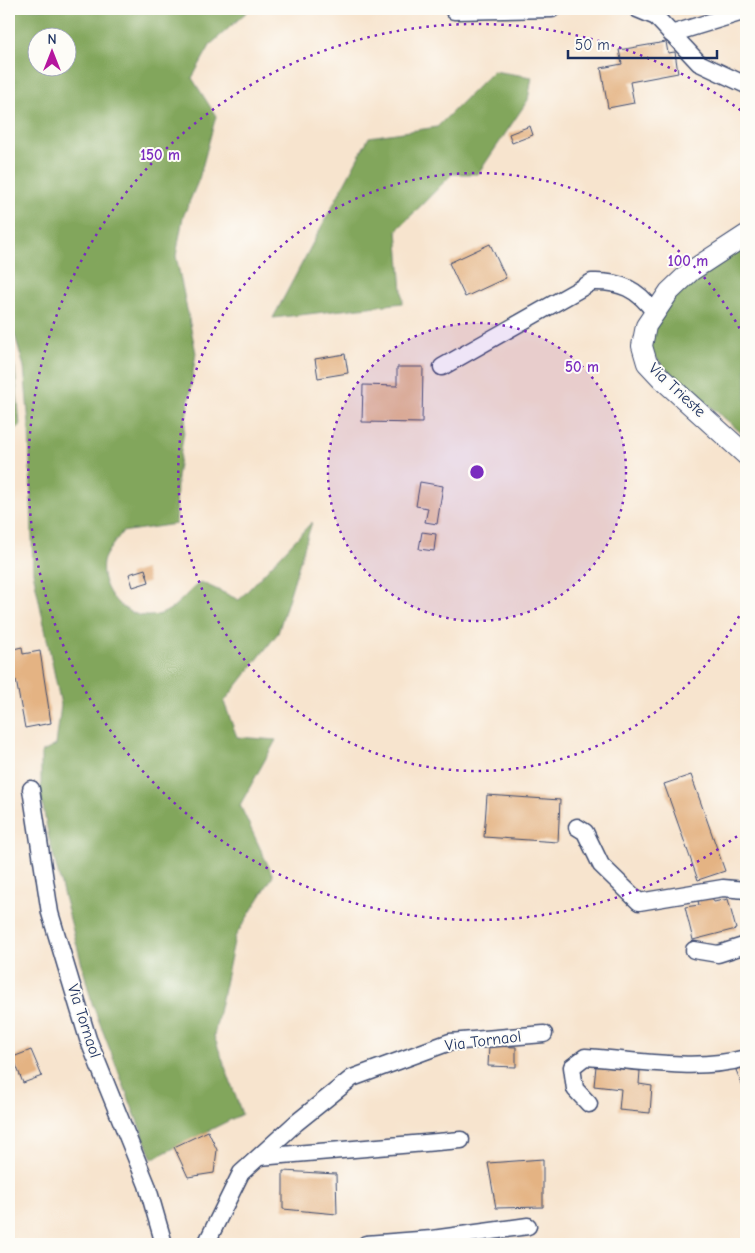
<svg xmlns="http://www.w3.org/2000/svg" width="755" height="1253" viewBox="0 0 755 1253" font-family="'Comic Neue',sans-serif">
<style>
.forest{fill:#82a65b;stroke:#4e6a5c;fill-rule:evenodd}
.building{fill:#e4b383}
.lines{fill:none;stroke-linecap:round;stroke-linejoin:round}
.minor-casing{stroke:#3c4a6f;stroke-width:19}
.tertiary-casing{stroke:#3c4a6f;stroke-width:22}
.minor{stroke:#fff;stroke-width:16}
.tertiary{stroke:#fff;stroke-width:20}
.ring{fill:none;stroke:#7b2cbf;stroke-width:2.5;stroke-dasharray:2.5 5}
.labels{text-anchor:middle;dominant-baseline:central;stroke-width:4;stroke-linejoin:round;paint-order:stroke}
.street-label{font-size:16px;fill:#1b2f5e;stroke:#fdfcf7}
.centre{fill:#7b2cbf;stroke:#fdfcf7;stroke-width:2.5}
.ring-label{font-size:15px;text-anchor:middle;font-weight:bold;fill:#7b2cbf;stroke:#fdfcf7;stroke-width:4;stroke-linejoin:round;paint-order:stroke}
</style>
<rect width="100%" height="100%" fill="#fdfcf7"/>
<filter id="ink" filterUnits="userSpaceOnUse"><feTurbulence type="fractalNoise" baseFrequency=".02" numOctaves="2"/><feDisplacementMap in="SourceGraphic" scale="10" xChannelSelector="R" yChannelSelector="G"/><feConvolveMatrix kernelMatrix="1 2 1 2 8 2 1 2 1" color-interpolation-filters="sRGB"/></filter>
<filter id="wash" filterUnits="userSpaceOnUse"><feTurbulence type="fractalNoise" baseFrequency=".0096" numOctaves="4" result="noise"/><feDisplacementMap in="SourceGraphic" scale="20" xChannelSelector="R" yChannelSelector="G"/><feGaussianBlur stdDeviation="1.12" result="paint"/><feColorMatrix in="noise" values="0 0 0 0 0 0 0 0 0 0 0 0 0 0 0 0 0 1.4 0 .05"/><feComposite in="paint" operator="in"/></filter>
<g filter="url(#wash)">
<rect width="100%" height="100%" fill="#f7e4ce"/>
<g class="forest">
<path d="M 9,9 L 250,9 L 211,44 L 192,78 L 216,116 L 199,179 L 183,217 L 176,256 L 196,353 L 177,477 L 176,524 L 122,532 C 117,540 105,553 103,562 C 98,597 137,630 169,610 C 180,603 189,590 201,582 L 239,600 L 312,522 L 278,633 L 224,702 L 237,737 L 276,740 L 240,805 L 273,876 L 235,937 L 214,1036 L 242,1114 L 152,1159 L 92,1003 L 49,839 L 41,796 L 41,753 L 56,745 L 61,705 L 33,572 L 29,425 L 24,367 L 9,314 ZM 38,38 L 68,38 L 68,68 L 38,68 Z"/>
<polygon points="493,71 532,77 528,100 478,174 452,174 397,230 403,303 273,318 369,137 437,127"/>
<path d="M 746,240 L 746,438 C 713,404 670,383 645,342 L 649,313 Z"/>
<polygon points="9,347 15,368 20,426 9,432"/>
</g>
<g id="blocks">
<g class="building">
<polygon points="666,42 668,53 675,52 678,73 630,82 634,103 608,108 601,68 622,64 619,50"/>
<polygon points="530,126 533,135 512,143 509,134"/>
<polygon points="490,244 506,278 465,297 449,263"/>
<polygon points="345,354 348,373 318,378 315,359"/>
<polygon points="397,367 423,367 422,423 362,422 363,385 397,386"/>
<polygon points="420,482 443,486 437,524 425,522 428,508 416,506"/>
<polygon points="422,532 436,534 434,551 419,549"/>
<polygon points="145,569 149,582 133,587 129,574"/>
<polygon points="22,647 23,654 40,651 51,723 25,728 16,680 9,681 9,650"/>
<polygon points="691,775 725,871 698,880 664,784"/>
<polygon points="487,795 560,800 558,842 484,837"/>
<polygon points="712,897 714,902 728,899 736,929 693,940 685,907 699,905 698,901"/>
<polygon points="489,1046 516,1047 516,1067 488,1066"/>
<polygon points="31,1050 42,1076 23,1083 13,1057"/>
<polygon points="596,1066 640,1071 639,1084 652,1086 650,1113 619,1110 621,1089 594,1086"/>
<polygon points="746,1066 746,1095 736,1070"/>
<polygon points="208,1131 217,1150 214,1173 188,1177 174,1147"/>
<polygon points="543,1159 543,1207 496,1208 488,1163"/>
<polygon points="283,1171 336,1174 337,1214 283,1209"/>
</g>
</g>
</g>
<g filter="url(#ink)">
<use href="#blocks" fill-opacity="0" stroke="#3c4a6f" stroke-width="1"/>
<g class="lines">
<defs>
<g id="minor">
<polyline points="637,9 656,17 699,63 746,85"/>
<polyline points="454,11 552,9"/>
<polyline points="671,34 746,11"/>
<path d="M 442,367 L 592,282 C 620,281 638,289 654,312"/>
<polyline points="31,789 50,913 88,1039 147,1185 164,1244"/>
<polyline points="577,827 585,832 601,865 639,902 723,888 746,890"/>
<polyline points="694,950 718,954 746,945"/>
<path d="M 589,1104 L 575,1089 L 572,1067 L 585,1057 C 637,1060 696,1072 746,1058"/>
<polyline points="259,1157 461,1140"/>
<polyline points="206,1244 241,1173 296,1123 352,1078 450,1042 544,1034"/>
<polyline points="366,1244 432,1239 528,1226"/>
</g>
<polyline id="tertiary" points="746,235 691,271 669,292 646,326 642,346 647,363 662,379 746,455"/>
</defs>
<use href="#minor" class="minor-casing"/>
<use href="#tertiary" class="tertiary-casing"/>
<use href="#minor" class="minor"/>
<use href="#tertiary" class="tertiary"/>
</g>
</g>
<circle cx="477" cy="472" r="149" fill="#7b2cbf" fill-opacity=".12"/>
<g class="ring">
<circle cx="477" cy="472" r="149"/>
<path d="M746 603A299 299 0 1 1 746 341"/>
<path d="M743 832A448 448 0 1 1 743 112"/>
</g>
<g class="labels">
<g class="street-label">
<text transform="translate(677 390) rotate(43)">Via Trieste</text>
<text transform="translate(84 1021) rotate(72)">Via Tornaol</text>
<text transform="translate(483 1041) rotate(-7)">Via Tornaol</text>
</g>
</g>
<circle cx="477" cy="472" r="8" class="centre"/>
<g class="ring-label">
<text x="160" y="160">150 m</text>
<text x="688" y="266">100 m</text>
<text x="582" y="372">50 m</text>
</g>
<rect width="755" height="1253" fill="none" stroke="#fdfcf7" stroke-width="30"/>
<g transform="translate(52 52)"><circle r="24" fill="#fdfcf7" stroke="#a3aaba"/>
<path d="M0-4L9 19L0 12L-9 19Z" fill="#b5179e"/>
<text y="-8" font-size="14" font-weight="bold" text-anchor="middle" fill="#1b2f5e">N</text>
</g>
<path d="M568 50v8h149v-8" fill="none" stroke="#1b2f5e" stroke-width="2.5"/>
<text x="575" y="50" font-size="15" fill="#1b2f5e" stroke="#fdfcf7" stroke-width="4" paint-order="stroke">50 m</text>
</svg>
